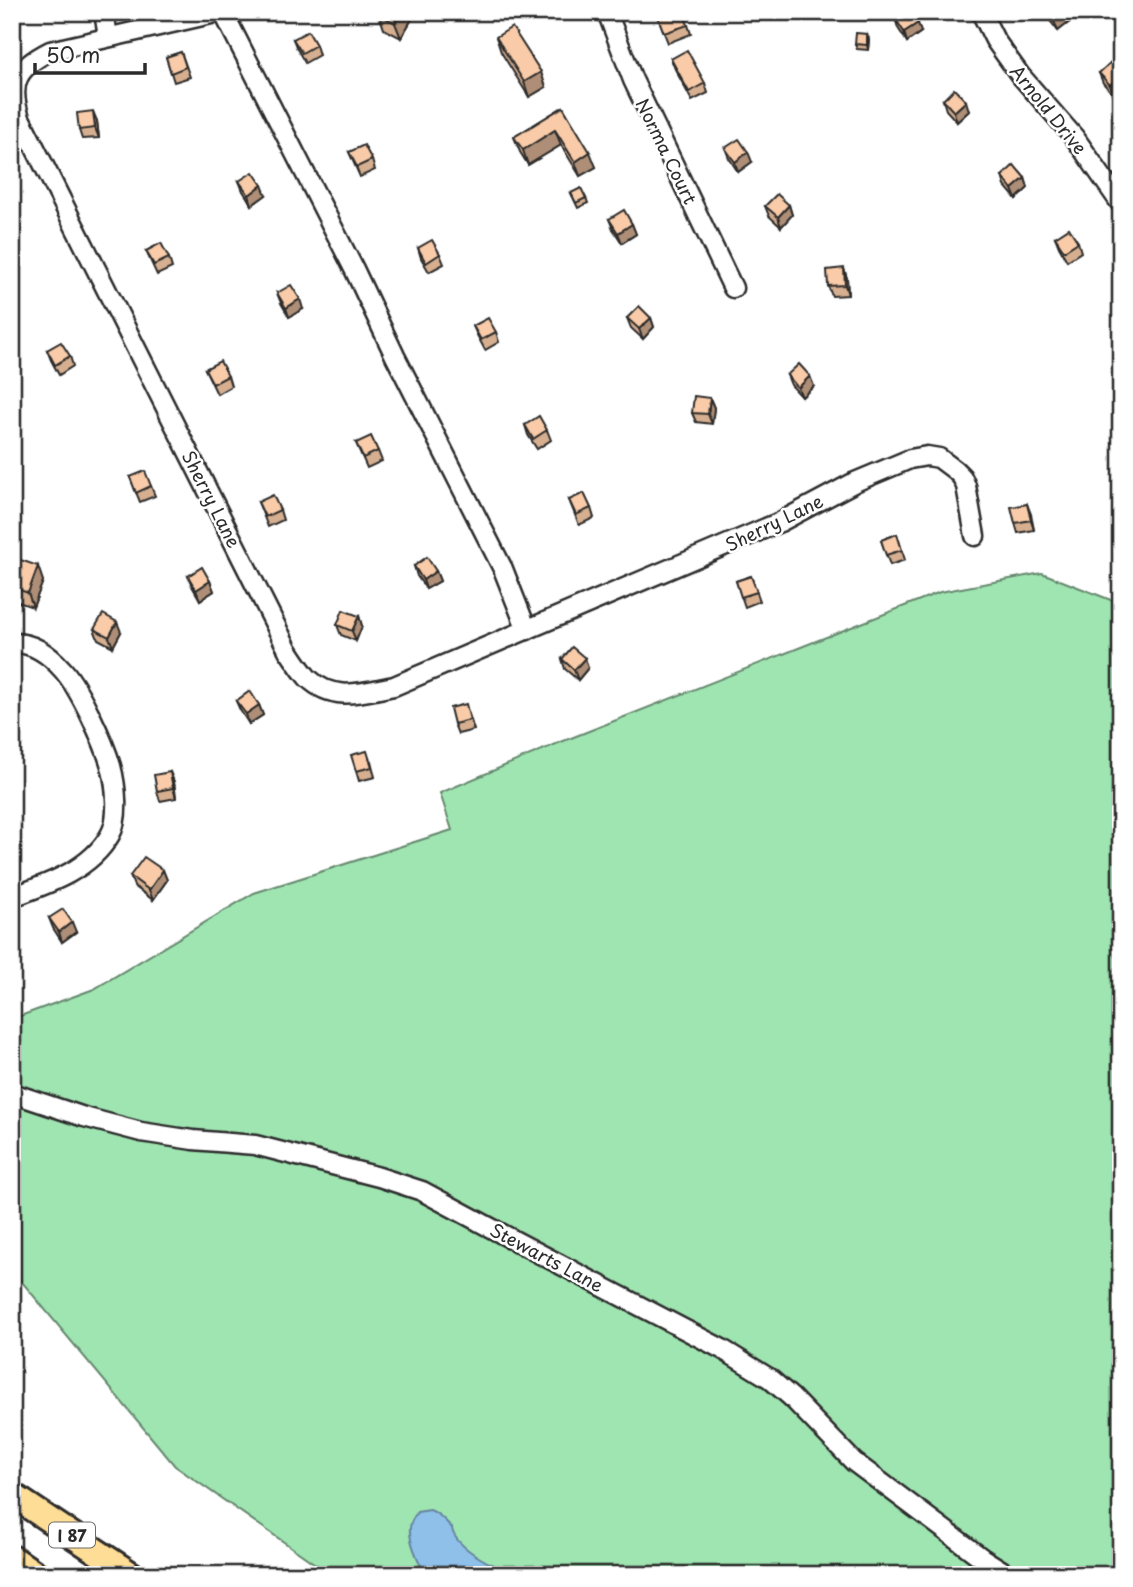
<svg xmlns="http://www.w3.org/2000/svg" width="1133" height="1587" viewBox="0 0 1133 1587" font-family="'Playpen Sans',sans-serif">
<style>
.green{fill:#9fe5b1;stroke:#65886e;stroke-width:2}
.water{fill:#8ec0ea;stroke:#66849e;stroke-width:2}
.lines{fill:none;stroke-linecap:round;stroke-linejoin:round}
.minor-casing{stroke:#2b2b2b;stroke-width:23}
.highway-casing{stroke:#2b2b2b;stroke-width:30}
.minor{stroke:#fff;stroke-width:18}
.highway{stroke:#fedd96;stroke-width:24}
.wall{fill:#d6af90;stroke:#2b2b2b;stroke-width:2}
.shaded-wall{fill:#ae8e76;stroke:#2b2b2b;stroke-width:2}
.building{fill:#f9cba8;stroke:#2b2b2b;stroke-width:2}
.labels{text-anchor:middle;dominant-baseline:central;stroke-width:5;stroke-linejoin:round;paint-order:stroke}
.shield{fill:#fff;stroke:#6b6b6b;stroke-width:2}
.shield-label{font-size:16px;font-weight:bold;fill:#2b2b2b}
.street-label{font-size:18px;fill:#2b2b2b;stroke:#fff}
</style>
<rect width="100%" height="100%" fill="#fff"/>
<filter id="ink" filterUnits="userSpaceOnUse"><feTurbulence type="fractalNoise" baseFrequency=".0143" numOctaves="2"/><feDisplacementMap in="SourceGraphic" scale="14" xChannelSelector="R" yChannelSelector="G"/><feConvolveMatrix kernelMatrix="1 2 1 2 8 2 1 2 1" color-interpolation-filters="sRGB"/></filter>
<g filter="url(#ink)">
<polygon class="green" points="1042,573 1121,604 1121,1575 331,1575 175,1466 12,1270 12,1019 94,989 254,893 452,830 440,793 561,742 940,592"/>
<path class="water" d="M 430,1510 C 439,1513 446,1521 452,1528 C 454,1548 495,1566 512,1575 L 426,1575 C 419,1563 406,1537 411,1523 C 412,1519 415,1516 417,1512 Z"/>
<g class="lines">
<defs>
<g id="minor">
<polyline points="104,12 108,37"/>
<path d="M 220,12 L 50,51 C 18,67 8,82 20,118 L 288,650 C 294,659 301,670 308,678 C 334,703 363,692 394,686 L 780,522 L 855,482 L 910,459 L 927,456 L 939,458 L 955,470 L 962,477 L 966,486 L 975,536"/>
<polyline points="223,12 354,269 395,356 503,569 527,630"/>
<polyline points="607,12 633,80 733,288"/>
<polyline points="981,12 995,40 1020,75 1075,138 1121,204"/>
<path d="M 12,643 C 33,642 50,655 63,670 C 80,689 104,742 111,766 C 116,785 120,818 110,835 C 90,870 48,884 12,897"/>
<polyline points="12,1093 84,1117 141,1132 193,1140 255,1145 379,1177 422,1191 521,1244 722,1349 769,1378 791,1397 854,1462 982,1558 1009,1575"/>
</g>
<g id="highway">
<polyline points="12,1495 132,1575"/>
<polyline points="12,1558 37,1575"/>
</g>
</defs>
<use href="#minor" class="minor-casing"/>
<use href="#highway" class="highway-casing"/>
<use href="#minor" class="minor"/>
<use href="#highway" class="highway"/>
</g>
<g class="wall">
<polygon points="380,12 416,12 401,38 384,29 379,14"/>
<polygon points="656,12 688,25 691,34 668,43"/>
<polygon points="1046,12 1068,12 1071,21 1058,31 1048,18"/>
<polygon points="895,18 921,32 907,42 898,28"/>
<polygon points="867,34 869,39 868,50 857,49 855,44"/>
<polygon points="496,37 546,87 529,97 501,52"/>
<polygon points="293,39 316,45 319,55 305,63 297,49"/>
<polygon points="181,52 190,77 174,82 166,57"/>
<polygon points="671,59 705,83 708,93 692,101 675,69"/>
<polygon points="1121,72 1121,89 1114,95 1103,83 1099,73"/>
<polygon points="943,100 969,111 957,122 946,110"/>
<polygon points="563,107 596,167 580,176 561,145 528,165 520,152 514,137"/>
<polygon points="97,121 99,138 82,139 79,130"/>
<polygon points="725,148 752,162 738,172 729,158"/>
<polygon points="349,152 372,160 375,170 360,177"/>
<polygon points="1002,176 1025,178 1028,188 1016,199 1005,186"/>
<polygon points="239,181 266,195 252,205 243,191"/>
<polygon points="571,193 586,198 588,203 578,208"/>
<polygon points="789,205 792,215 781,227 769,216 765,206"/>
<polygon points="12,212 17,224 12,227"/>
<polygon points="609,219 632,224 636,234 622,243 613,229"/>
<polygon points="1055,237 1078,242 1081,252 1067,261 1059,247"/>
<polygon points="418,248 440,254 444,264 429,272 421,258"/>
<polygon points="146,251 169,258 172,268 157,275"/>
<polygon points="847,278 848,295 832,296 828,286"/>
<polygon points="277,293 303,309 289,317 281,303"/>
<polygon points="627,318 651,318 654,327 643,339 631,328"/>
<polygon points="473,326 496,332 499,342 485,350 477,335"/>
<polygon points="47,350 70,356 73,366 59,375 51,360"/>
<polygon points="205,369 228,376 231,386 217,394"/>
<polygon points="787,375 814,386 802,397 791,385"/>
<polygon points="710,398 714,408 712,424 696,422 692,413"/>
<polygon points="525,425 547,430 551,440 537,449 528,435"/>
<polygon points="356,443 378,451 382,461 367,468"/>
<polygon points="130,477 151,486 155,496 140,502"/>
<polygon points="569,500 591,508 594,518 579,525"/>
<polygon points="258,502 280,510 283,520 268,527"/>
<polygon points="1027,504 1034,530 1018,533 1015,523"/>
<polygon points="897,534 905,560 890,565 881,540"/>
<polygon points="12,557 43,581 33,607 12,600"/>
<polygon points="414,566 436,571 440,581 426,589 417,576"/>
<polygon points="188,576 210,581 214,591 200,600 192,586"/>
<polygon points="751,576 760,601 745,607 736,581"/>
<polygon points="359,616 362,626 356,641 341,635 337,625"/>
<polygon points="94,629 121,632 113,647 98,639"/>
<polygon points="562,659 588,668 578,680 565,669"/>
<polygon points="236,701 259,705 263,715 249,724 240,710"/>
<polygon points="469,714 474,730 458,734 454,724"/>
<polygon points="12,716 16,726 19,742 12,743"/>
<polygon points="371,761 375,777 359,781 356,771"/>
<polygon points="170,772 174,782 176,798 160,801 157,791"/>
<polygon points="163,870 167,880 153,900 134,886 130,876"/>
<polygon points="49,918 76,932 62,942 53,928"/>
</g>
<g class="shaded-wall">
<polygon points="402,12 416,12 401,38 395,23"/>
<polygon points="1065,12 1068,12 1071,21 1058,31 1054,21"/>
<polygon points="918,23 921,32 907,42 904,32"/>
<polygon points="867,34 869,39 868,50 867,45"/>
<polygon points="541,72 546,87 529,97 524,82"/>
<polygon points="1121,75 1121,89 1114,95 1110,85"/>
<polygon points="966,101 969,111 957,122 954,112"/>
<polygon points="93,111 97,121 99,138 95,128"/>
<polygon points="555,130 561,145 528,165 523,150"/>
<polygon points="590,152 596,167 580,176 575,162"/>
<polygon points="748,152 752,162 738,172 735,162"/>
<polygon points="1025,178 1028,188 1016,199 1012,189"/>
<polygon points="262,185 266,195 252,205 249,195"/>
<polygon points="789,205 792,215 781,227 778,217"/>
<polygon points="632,224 636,234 622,243 618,233"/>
<polygon points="844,268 847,278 848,295 845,285"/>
<polygon points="300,299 303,309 289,317 286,308"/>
<polygon points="651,318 654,327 643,339 639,329"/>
<polygon points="810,376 814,386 802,397 798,388"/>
<polygon points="710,398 714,408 712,424 708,414"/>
<polygon points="1027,504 1031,514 1034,530 1031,520"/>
<polygon points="38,566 43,581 33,607 28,593"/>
<polygon points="436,571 440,581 426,589 423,580"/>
<polygon points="210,581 214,591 200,600 196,590"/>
<polygon points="359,616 362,626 356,641 352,631"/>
<polygon points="117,622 121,632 113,647 109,637"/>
<polygon points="585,658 588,668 578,680 574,670"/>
<polygon points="259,705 263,715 249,724 246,714"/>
<polygon points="12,716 16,726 19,742 15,732"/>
<polygon points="170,772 174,782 176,798 173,788"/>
<polygon points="163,870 167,880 153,900 149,890"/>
<polygon points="72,922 76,932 62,942 59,932"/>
</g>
<g class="building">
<polygon points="380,12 402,12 395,23 379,14"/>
<polygon points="656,12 683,12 688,25 664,33"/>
<polygon points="903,12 911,12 918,23 904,32 895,18"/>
<polygon points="1048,12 1065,12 1054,21"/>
<polygon points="512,27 541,72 524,82 496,37"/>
<polygon points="308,31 316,45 302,53 293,39"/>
<polygon points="856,33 867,34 867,45 855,44"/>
<polygon points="687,50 705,83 689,92 671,59"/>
<polygon points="181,52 186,67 171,73 166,57"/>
<polygon points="1111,62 1121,72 1121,75 1110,85 1099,73"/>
<polygon points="954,89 966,101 954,112 943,100"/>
<polygon points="563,107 590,152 575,162 555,130 523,150 514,137"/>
<polygon points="93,111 95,128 79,130 77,113"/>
<polygon points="739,139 748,152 735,162 725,148"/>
<polygon points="364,145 372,160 357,167 349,152"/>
<polygon points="1014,165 1025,178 1012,189 1002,176"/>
<polygon points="253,172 262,185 249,195 239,181"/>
<polygon points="581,188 586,198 576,203 571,193"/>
<polygon points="777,194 789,205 778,217 765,206"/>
<polygon points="624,210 632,224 618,233 609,219"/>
<polygon points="1069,228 1078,242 1064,251 1055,237"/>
<polygon points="432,240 440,254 426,263 418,248"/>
<polygon points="161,243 169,258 154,265 146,251"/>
<polygon points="844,268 845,285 828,286 827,270"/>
<polygon points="291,285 300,299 286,308 277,293"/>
<polygon points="639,306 651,318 639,329 627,318"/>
<polygon points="488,318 496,332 481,340 473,326"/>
<polygon points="61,342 70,356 55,365 47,350"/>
<polygon points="220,361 228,376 213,384 205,369"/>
<polygon points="799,364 810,376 798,388 787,375"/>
<polygon points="694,396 710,398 708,414 692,413"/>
<polygon points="539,416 547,430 533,439 525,425"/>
<polygon points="371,436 378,451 363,458 356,443"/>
<polygon points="145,471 151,486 136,493 130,477"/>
<polygon points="584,493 591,508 576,515 569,500"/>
<polygon points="273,495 280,510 265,517 258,502"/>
<polygon points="1027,504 1031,520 1015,523 1011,507"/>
<polygon points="897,534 902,550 886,555 881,540"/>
<polygon points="12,557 38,566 28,593 12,587"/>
<polygon points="427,557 436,571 423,580 414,566"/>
<polygon points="202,567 210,581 196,590 188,576"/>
<polygon points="751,576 757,592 741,597 736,581"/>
<polygon points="343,610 359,616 352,631 337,625"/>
<polygon points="103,614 117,622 109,637 94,629"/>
<polygon points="572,647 585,658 574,670 562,659"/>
<polygon points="250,691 259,705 246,714 236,701"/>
<polygon points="466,704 470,720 454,724 450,708"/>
<polygon points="12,716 15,732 12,733"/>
<polygon points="367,751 372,767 356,771 351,755"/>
<polygon points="170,772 173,788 157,791 154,775"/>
<polygon points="144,857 163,870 149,890 130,876"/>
<polygon points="63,909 72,922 59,932 49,918"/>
</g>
</g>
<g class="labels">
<rect class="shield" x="49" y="1522.5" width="46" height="25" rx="5"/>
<g class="shield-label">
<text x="72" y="1535">I 87</text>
</g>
<g class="street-label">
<text transform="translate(1049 109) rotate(51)">Arnold Drive</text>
<text transform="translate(667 151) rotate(64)">Norma Court</text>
<text transform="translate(212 499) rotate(63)">Sherry Lane</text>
<text transform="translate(774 522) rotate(-26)">Sherry Lane</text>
<text transform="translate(547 1257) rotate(28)">Stewarts Lane</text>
</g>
</g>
<rect width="1133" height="1587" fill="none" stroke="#fff" stroke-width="42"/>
<rect x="21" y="21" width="1091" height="1545" fill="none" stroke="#2b2b2b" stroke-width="2.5" filter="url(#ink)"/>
<path d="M35 63v10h110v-10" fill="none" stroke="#2b2b2b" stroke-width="3.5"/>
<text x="46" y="63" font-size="21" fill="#2b2b2b" stroke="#ffffff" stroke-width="5" paint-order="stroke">50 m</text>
</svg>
